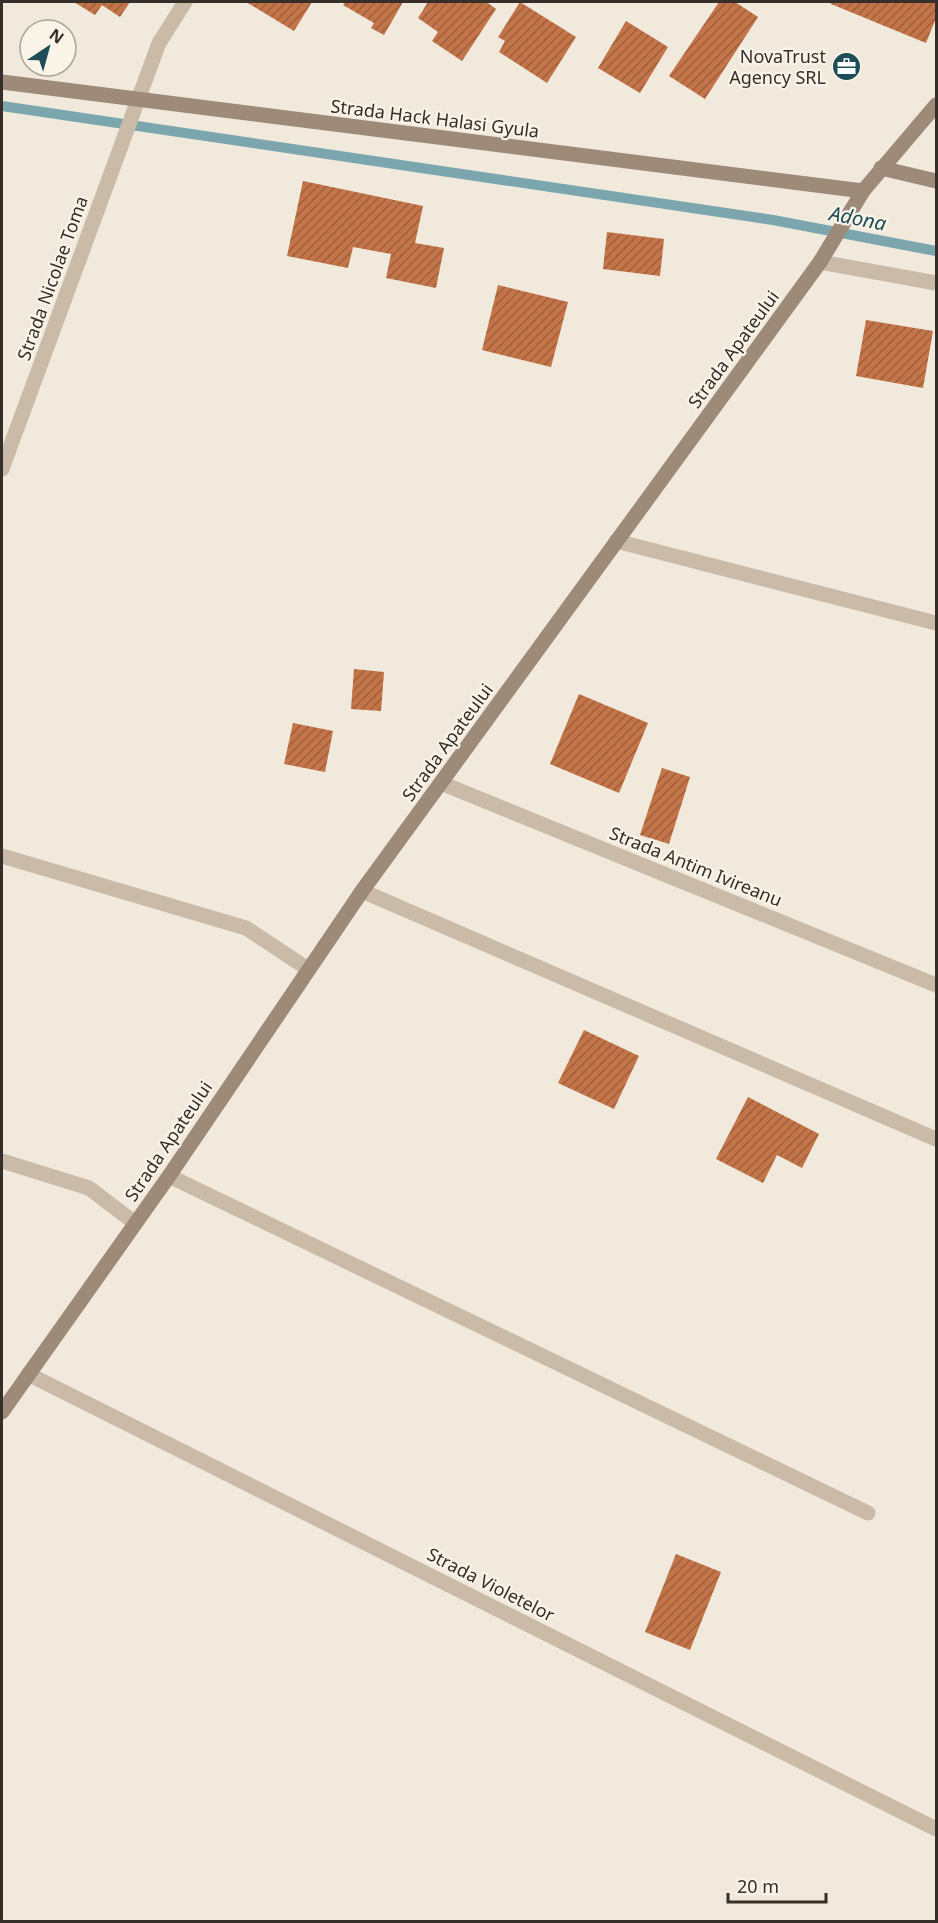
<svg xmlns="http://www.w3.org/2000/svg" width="938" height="1923" viewBox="0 0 938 1923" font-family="'Noto Sans',sans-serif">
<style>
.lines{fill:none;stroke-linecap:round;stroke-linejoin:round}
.stream{stroke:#7ba6ae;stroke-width:10}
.building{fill:url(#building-hatch)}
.street{stroke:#c9bba8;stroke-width:15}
.secondary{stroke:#9d8a79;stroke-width:15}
.labels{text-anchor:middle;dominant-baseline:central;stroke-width:4.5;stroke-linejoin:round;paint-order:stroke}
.poi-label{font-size:18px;fill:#362e28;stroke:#f9f3e8;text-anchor:end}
.street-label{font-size:18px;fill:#362e28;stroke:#f9f3e8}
.water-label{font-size:20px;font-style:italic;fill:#1e4c57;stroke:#f9f3e8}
</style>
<defs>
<pattern id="building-hatch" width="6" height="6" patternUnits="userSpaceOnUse" patternTransform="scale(1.5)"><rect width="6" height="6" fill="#c37448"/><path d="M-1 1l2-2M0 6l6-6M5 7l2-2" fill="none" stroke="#9f603c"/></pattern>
</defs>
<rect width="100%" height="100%" fill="#f1eadc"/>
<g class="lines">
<polyline class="stream" points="2,106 773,220 936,251"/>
</g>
<g class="building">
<polygon points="74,2 130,2 120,17 102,5 95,15"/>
<polygon points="246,2 312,2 294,31"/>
<polygon points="345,2 403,2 384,35 371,28 374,23 343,5"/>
<polygon points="428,2 489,2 488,3 496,9 462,61 432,41 438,32 418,18"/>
<polygon points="520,2 576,37 547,83 499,52 505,41 498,37"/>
<polygon points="719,2 735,2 758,17 705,99 669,76"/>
<polygon points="831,2 936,2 936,18 926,43 831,4"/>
<polygon points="626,21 668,47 640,93 598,68"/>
<polygon points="303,181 423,206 415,243 444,248 436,288 386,278 391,254 353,247 348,268 287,256"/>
<polygon points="607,232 664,239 660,276 603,269"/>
<polygon points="498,285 568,302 551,367 482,350"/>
<polygon points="866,320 933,331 923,388 856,376"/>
<polygon points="354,669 384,672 381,711 351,709"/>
<polygon points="579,694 648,723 619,793 550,764"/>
<polygon points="293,723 333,731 325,772 284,764"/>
<polygon points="662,768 690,777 669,844 640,835"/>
<polygon points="584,1030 639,1056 614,1109 558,1083"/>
<polygon points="748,1097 819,1134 802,1168 777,1155 763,1183 716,1159"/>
<polygon points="676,1554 721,1572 690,1650 645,1632"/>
</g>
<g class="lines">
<g class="street">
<polyline points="820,262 936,283"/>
<polyline points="2,469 159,43 185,2"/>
<polyline points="616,541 936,623"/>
<polyline points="441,783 936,985"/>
<polyline points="2,856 246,928 308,969"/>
<polyline points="362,891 936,1139"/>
<polyline points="2,1161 89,1188 135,1223"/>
<polyline points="169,1176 868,1513"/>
<polyline points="28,1374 936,1829"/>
</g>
<g class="secondary">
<polyline points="2,82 863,191"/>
<polyline points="881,168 936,181"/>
<polyline points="2,1412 169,1176 362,891 820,262 863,191 936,105"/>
</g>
</g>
<defs>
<symbol id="office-disc" viewBox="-11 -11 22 22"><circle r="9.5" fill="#1e4c57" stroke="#f9f3e8"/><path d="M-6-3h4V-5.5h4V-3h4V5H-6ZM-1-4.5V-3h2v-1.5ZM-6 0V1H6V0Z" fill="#fff"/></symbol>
</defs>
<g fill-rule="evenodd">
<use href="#office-disc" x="830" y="50" width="33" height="33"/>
</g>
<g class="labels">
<g class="poi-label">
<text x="826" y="56">NovaTrust<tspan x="826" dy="21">Agency SRL</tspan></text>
</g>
<g class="street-label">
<text transform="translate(435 118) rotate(7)">Strada Hack Halasi Gyula</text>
<text transform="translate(52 278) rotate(-70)">Strada Nicolae Toma</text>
<text transform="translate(733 349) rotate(-54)">Strada Apateului</text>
<text transform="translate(447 742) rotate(-54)">Strada Apateului</text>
<text transform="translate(696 866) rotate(22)">Strada Antim Ivireanu</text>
<text transform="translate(168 1141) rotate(-56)">Strada Apateului</text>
<text transform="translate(491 1584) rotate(27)">Strada Violetelor</text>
</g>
<g class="water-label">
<text transform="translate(858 218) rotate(11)">Adona</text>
</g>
</g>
<rect width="938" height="1923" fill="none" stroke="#362e28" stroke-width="6"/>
<g transform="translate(48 48) rotate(36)"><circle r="28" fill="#f9f3e8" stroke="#aba49b" stroke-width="1.5"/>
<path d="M0-4.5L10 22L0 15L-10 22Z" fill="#1e4c57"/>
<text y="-9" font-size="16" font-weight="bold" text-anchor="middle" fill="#362e28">N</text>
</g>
<path d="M728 1893v9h98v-9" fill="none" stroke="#362e28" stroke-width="3"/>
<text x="737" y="1893" font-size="18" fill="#362e28" stroke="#f9f3e8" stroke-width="4.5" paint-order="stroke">20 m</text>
</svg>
